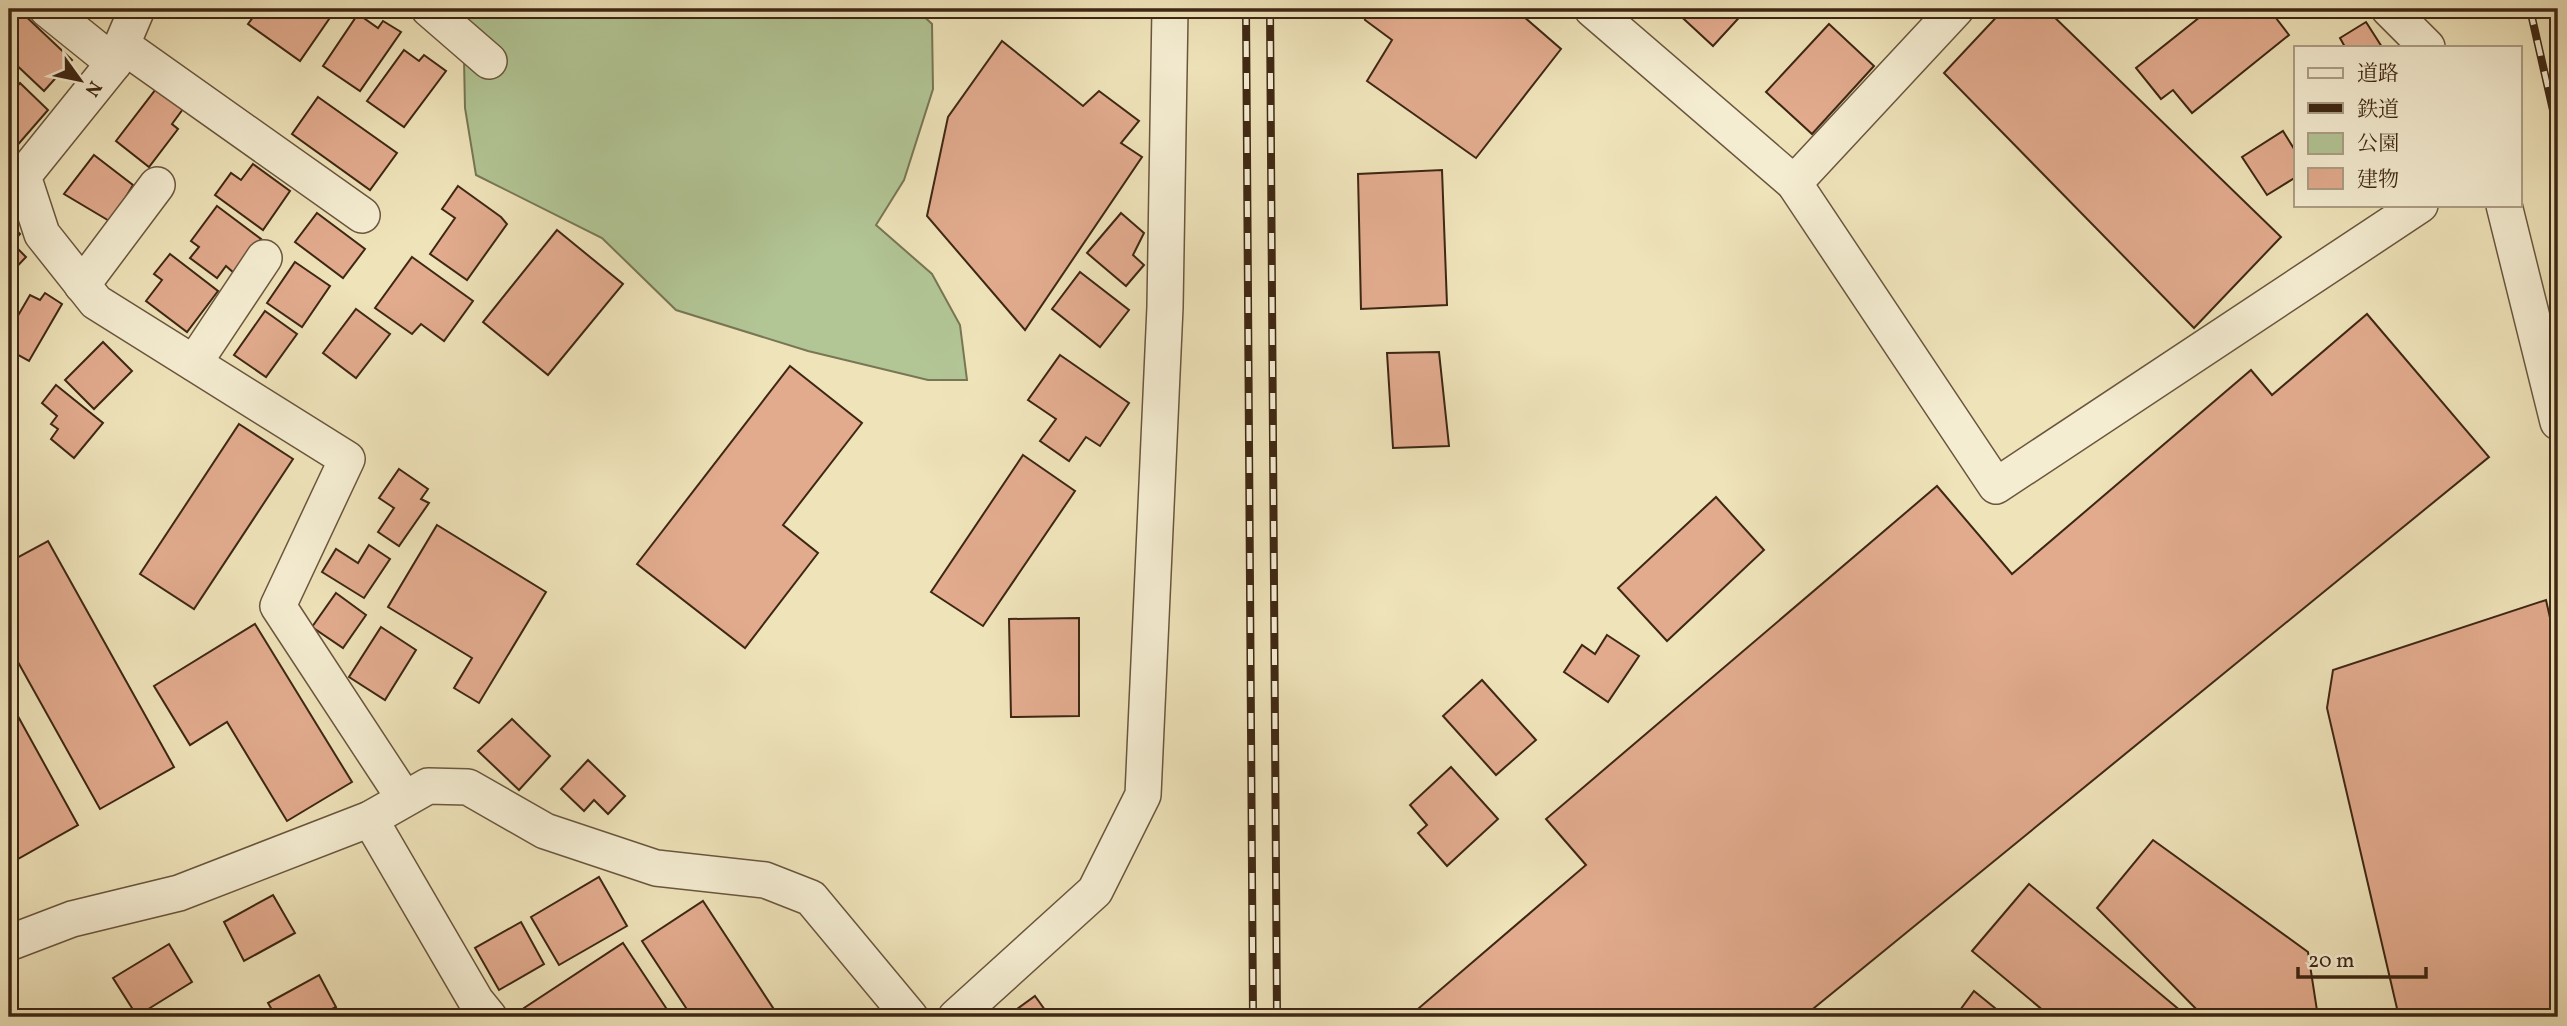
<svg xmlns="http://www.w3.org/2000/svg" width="2567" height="1026" viewBox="0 0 2567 1026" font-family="Vollkorn,'Noto Serif JP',serif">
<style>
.green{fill:#b2c595;stroke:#787654;stroke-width:2}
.building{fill:#e2ab8e;stroke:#3e2713;stroke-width:2}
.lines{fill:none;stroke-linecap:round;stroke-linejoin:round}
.minor-casing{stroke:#6a563d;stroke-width:38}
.minor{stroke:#f5edd2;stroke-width:35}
.rail-casing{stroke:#3e2713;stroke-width:8}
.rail{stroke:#f5edd2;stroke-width:5;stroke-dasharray:16;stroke-linecap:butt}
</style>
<rect width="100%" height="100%" fill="#efe3ba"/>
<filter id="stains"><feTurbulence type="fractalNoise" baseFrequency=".00286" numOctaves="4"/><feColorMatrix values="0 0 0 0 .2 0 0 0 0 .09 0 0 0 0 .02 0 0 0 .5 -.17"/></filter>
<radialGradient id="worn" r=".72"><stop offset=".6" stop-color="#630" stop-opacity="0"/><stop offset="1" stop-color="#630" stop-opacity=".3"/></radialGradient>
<polygon class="green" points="463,9 916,9 932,24 933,89 904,180 876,225 932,274 960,325 967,380 928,380 808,351 676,310 602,238 476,175 465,108"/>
<g class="building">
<polygon points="14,9 18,9 72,60 44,91 9,58 9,15"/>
<polygon points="259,9 336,9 300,61 248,24"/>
<polygon points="1363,9 1515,9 1561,49 1476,158 1367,81 1392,40 1365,20"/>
<polygon points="1673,9 1747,9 1713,46"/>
<polygon points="2004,9 2046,9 2281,237 2194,328 1944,73"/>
<polygon points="2210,9 2269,9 2289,35 2192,113 2173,90 2161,99 2136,68"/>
<polygon points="358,14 378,28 383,21 401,32 360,91 323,66"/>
<polygon points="2366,22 2382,47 2345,47 2340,38"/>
<polygon points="1829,24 1874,66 1812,134 1766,92"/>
<polygon points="1002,41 1083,106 1099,91 1139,121 1121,143 1142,157 1025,330 927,216 948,117"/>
<polygon points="404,50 419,61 424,55 446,71 404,127 367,101"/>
<polygon points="20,83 48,110 15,148 9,141 9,96"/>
<polygon points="156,89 183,109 172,124 178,129 149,167 116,141"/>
<polygon points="318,97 397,153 370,190 292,134"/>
<polygon points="2283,131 2296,152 2296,177 2267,195 2242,157"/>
<polygon points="94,155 133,185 111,222 64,194"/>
<polygon points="253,164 290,191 263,230 215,195 231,173 241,180"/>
<polygon points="1442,170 1447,305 1361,309 1358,174"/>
<polygon points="458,186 501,217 507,224 467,280 430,254 455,218 442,209"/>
<polygon points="217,206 261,239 234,273 226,266 217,278 190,258 199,247 191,241"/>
<polygon points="317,213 365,249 343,278 295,242"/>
<polygon points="1121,213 1144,233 1133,255 1144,265 1126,286 1087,253"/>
<polygon points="9,222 20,234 12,243 26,257 9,275"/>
<polygon points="557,230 623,284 548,375 483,322"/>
<polygon points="170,254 218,291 187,332 146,301 162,280 154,274"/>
<polygon points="412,257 473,301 444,341 421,324 412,334 375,308"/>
<polygon points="295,262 330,286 302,327 267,303"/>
<polygon points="1080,272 1129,310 1100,347 1052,309"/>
<polygon points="45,293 62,304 29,361 9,350 9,331 30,295 40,300"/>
<polygon points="356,309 390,334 356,378 323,353"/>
<polygon points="265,311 297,334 266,377 234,355"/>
<polygon points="2367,314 2489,457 1803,1017 1427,1017 1419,1008 1586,865 1546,819 1937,486 2012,574 2251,370 2272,395"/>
<polygon points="103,342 132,371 94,409 65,380"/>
<polygon points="1439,352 1449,446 1393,448 1387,353"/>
<polygon points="1060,355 1129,403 1100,446 1086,437 1069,461 1040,441 1056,419 1028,400"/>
<polygon points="790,366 862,423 783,525 818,553 745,648 637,564"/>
<polygon points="56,385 103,423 74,458 51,439 58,429 51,424 57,416 42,403"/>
<polygon points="239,424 293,459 194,609 140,574"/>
<polygon points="1023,455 1075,491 983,626 931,592"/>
<polygon points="399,469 428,489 421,499 429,503 399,546 378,532 394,508 379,498"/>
<polygon points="1716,497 1764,550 1667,641 1618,588"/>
<polygon points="437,525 546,592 479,703 454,688 472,658 388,607"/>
<polygon points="48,541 174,767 100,809 9,646 9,562"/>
<polygon points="369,545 390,559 364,598 322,572 336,549 358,563"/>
<polygon points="336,593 366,615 343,648 312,627"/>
<polygon points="2546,600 2558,653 2558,1017 2399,1017 2327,708 2333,670"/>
<polygon points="1079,618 1079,716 1011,717 1009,619"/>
<polygon points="255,624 352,782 287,821 227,722 190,745 154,686"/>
<polygon points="381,627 416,650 385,700 349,677"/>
<polygon points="1607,635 1639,656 1608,702 1564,672 1582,645 1595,654"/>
<polygon points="1482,680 1536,740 1496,775 1443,716"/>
<polygon points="9,700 78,825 9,864"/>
<polygon points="512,719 550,756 519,790 478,751"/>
<polygon points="588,760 625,796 608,814 594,800 584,811 561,789"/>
<polygon points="1451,767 1498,819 1447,866 1418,833 1427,825 1410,805"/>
<polygon points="2153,840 2308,952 2318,1017 2204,1017 2097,908"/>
<polygon points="599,877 627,926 559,965 531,917"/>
<polygon points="2029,884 2188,1017 2051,1017 1972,951"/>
<polygon points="273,895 295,933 244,961 224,922"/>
<polygon points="703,901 779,1017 692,1017 642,941"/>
<polygon points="521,922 544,964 499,990 475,948"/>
<polygon points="623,943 672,1017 530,1017 524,1008"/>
<polygon points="169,944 192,982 137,1016 113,978"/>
<polygon points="319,975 336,1007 317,1017 276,1017 268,1003"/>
<polygon points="1974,991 2006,1017 1955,1017"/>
<polygon points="1035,996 1050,1017 1006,1017"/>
</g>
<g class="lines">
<defs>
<g id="minor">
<polyline points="47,9 114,63"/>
<polyline points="137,9 114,63 23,176 42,234 96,302 347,459 278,606 404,798"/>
<polyline points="429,9 489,61"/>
<polyline points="1592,9 1794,183 1996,486 2420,205"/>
<polyline points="2389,9 2427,47"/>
<polyline points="122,45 362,215"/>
<polyline points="1794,183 1956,9"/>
<polyline points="2504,205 2558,422"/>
<polyline points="82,285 157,185"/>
<polyline points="194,363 264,258"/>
<polyline points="370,819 476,1001 489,1017"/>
<polyline points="9,943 72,919 179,893 370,819 428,786 468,787 545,831 656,868 765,880 811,898 910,1017"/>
<polyline points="956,1017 1095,891 1143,795 1165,307 1170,9"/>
</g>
</defs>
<use href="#minor" class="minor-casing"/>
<use href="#minor" class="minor"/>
<defs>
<g id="rail">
<polyline points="1246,9 1253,1017"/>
<polyline points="1270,9 1277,1017"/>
<polyline points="2530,9 2558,132"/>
</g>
</defs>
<use href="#rail" class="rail-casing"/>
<use href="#rail" class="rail"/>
</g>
<rect width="2567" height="1026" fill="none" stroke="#efe3ba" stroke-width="35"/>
<rect x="10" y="10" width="2546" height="1005" fill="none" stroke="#3e2713" stroke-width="3.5"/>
<rect x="18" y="18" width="2532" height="991" fill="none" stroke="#3e2713" stroke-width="2"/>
<rect x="2294" y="46" width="228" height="161" fill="#f5edd2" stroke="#ac9e86" stroke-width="2"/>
<rect x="2308" y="68" width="35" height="10" fill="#f5edd2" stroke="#ac9e86" stroke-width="2"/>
<text x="2357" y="80" font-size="21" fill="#3e2713">道路</text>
<rect x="2308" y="103" width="35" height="10" fill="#3e2713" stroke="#ac9e86" stroke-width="2"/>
<text x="2357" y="116" font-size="21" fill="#3e2713">鉄道</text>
<rect x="2308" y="133" width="35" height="21" fill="#b2c595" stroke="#ac9e86" stroke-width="2"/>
<text x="2357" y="150" font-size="21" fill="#3e2713">公園</text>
<rect x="2308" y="168" width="35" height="21" fill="#e2ab8e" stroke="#ac9e86" stroke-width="2"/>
<text x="2357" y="186" font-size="21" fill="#3e2713">建物</text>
<g transform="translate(80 80) rotate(123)" stroke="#f5edd2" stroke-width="5" paint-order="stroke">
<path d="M0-5L12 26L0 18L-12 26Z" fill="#3e2713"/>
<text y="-10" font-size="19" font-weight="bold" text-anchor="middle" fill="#3e2713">N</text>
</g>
<path d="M2298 967v10h128v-10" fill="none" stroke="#3e2713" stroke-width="3.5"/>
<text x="2308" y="967" font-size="21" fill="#3e2713" stroke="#f5edd2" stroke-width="5" paint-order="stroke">20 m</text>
<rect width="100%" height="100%" filter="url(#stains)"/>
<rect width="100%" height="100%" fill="url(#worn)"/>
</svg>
